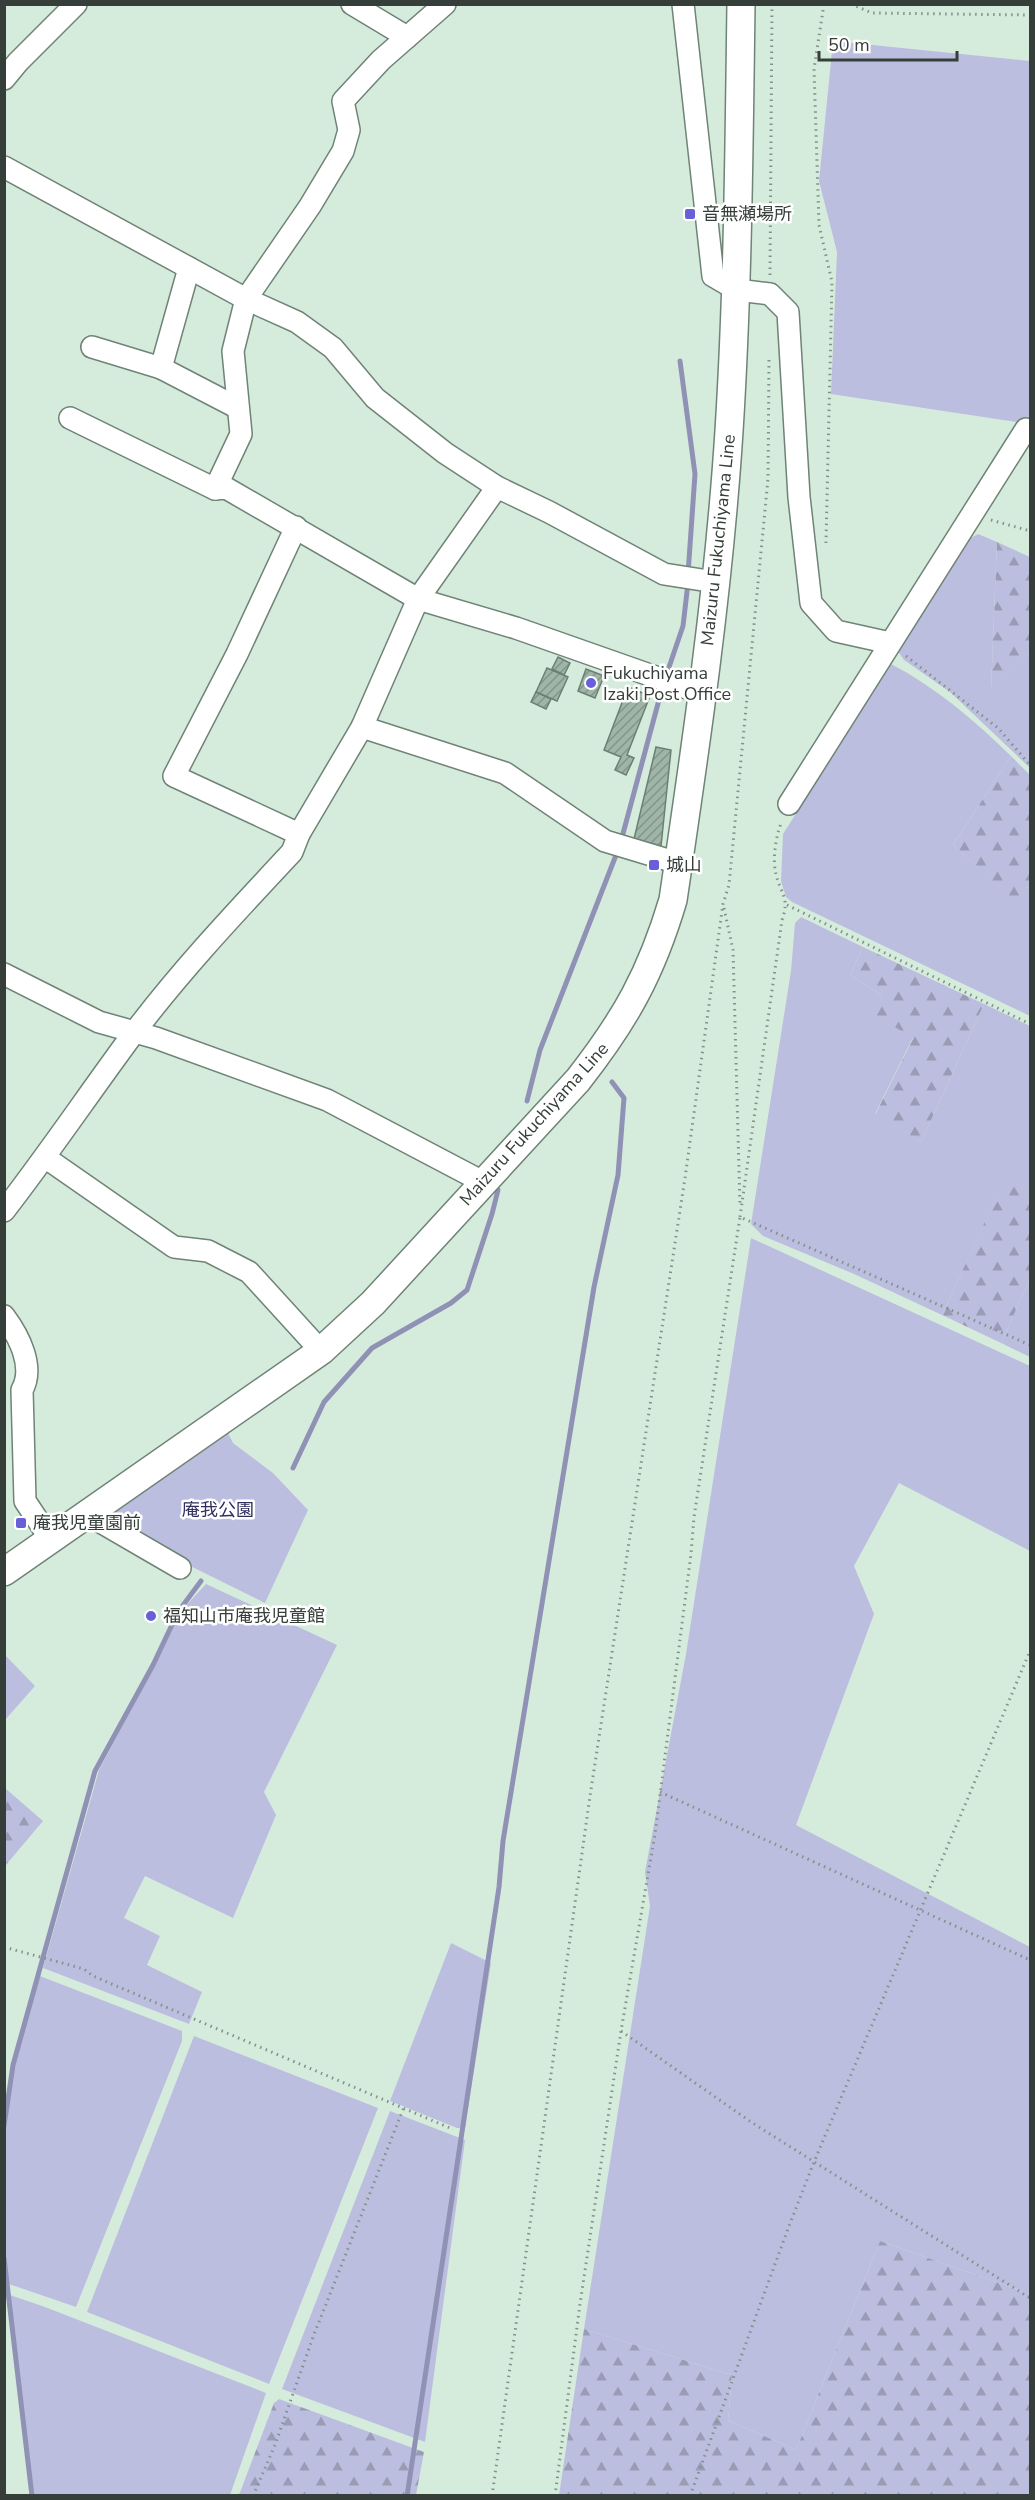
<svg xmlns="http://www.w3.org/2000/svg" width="1035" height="2500" viewBox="0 0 1035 2500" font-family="'Nunito Sans','Noto Sans JP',sans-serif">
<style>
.green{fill:#bcbedf}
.forest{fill:url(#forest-firs)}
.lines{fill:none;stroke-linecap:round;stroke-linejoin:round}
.stream{stroke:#9092b5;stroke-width:5}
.building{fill:url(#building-hatch);stroke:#6b7f72;stroke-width:1.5}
.minor-casing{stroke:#6f8376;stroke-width:24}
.major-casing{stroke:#6f8376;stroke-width:30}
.path{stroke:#839288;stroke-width:3;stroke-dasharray:1.5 4.5;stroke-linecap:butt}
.minor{stroke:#fff;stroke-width:21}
.major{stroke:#fff;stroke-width:27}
.poi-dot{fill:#695fd9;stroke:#fff;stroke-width:2}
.labels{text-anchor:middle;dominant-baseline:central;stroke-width:5;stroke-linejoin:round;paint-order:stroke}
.poi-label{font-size:18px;fill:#353e38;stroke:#fff;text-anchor:start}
.street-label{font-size:18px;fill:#353e38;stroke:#fff}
.park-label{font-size:18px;fill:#302f5e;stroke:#fff}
</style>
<defs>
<pattern id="forest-firs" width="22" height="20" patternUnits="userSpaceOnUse" patternTransform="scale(1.5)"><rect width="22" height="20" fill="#bcbedf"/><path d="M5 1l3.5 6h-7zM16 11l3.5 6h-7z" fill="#9a9cb6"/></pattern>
<pattern id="building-hatch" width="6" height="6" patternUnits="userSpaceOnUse" patternTransform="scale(1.5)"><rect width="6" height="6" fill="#9fb5a7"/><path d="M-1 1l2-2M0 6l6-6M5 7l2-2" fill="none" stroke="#829589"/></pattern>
</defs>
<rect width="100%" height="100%" fill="#d5ecdd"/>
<g class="green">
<polygon points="833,41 1030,61 1030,424 831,394 837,252 819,181"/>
<polygon points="978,534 997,542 991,689 1030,652 1030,768 950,692 904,660 897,650 967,540"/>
<path d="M 891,664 C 937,688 974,720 1011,756 L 953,845 L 1015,901 L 1030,885 L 1030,1016 L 792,902 L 786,897 L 781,881 L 783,834 Z"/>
<polygon points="801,917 863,947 850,975 882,995 874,1014 913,1037 875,1114 921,1142 984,1004 1030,1026 1030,1191 1005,1179 942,1315 854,1274 763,1236 751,1224 791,971 795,923"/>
<polygon points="751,1238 1030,1366 1030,1551 899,1483 854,1566 874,1614 796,1825 1030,1947 1030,2294 880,2241 796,2450 728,2420 732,2375 584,2329 650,1906 645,1872 686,1654"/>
<polygon points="1030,1279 1030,1357 1001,1343"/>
<polygon points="224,1425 233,1443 273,1473 308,1510 265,1603 168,1555 100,1516"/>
<polygon points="206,1584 337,1645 264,1792 276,1815 233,1918 145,1876 124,1918 160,1936 147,1965 202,1992 189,2024 43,1968 99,1770 155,1665 179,1613"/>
<polygon points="5,1655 35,1686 5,1720"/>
<polygon points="451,1943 491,1963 465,2128 457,2128 390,2101"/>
<polygon points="40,1976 182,2031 182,2041 76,2307 9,2284 4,2245 5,2121 14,2064"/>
<polygon points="194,2036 378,2108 269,2384 87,2312"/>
<polygon points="390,2111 465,2140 425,2442 282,2389"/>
<polygon points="10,2295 45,2307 266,2393 230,2495 33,2495"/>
</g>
<g class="forest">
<polygon points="997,542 1030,557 1030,652 991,690"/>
<polygon points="1011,756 1030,775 1030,885 1015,902 953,845"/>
<polygon points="863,947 984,1004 921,1142 875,1115 913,1038 873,1014 882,995 850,975"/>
<polygon points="1005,1178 1030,1191 1030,1279 1001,1343 942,1315"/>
<polygon points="5,1788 43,1821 5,1866"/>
<polygon points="880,2241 1030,2294 1030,2495 559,2495 584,2329 732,2375 728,2420 796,2450"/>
<polygon points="279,2399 424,2452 416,2495 239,2495 274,2403"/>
</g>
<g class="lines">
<g class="stream">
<polyline points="680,361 695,474 688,574"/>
<polyline points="666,676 683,626 688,583"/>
<polyline points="621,841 663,685"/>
<polyline points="527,1101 540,1050 618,850"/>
<polyline points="293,1468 324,1402 372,1348 451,1303 467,1290 492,1214 498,1190"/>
<polyline points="4,2126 13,2065 95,1771 153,1665 178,1612 201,1581"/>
<polyline points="4,2258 32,2496"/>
<polyline points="407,2496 499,1887 503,1841 594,1287 618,1175 624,1098 612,1082"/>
</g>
</g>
<g class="building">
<polygon points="558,657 570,663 564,675 552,669"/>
<polygon points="547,668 568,677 557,701 536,692"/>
<polygon points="586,669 604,676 595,698 578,691"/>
<polygon points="628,687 650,696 627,755 634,758 626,775 615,770 621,757 604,750"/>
<polygon points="536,692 551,699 546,709 531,702"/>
<polygon points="656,747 671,750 661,846 634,839"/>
</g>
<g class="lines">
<defs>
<g id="minor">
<polyline points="352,4 407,37"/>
<polyline points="683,4 713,276 737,290 770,294 788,312 799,497 811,603 836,631 890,643"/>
<polyline points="4,79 18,62 76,4"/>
<polyline points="4,167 246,299 297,322 333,348 375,398 445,453 497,487 549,512 664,574 715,582"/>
<polyline points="189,268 161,368 238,408"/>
<polyline points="92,347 161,368"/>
<polyline points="70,418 215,489 226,488 418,599 516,628 701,693"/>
<polyline points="215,489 241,434 233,351 246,299 310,206 343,151 349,130 343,101 381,60 445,4"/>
<polyline points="296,527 237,654 174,776 299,834"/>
<polyline points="362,727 505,773 605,841 678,863"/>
<polyline points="789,804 1026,429"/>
<polyline points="4,974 99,1022 156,1038 327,1100 483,1182"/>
<polyline points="46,1158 174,1247 208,1251 249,1272 321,1351"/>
<path d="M 4,1211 C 49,1153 90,1092 133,1034 C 182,969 237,911 292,852 L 299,834 L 362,727 L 418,599 L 497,487"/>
<path d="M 4,1316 C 19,1336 35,1367 22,1390 L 25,1501 L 51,1540"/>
<polyline points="87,1514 180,1568"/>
</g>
<path id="major" d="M 4,1572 L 321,1351 L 373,1303 L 578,1080 C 625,1020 651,974 673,900 C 696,745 719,588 729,431 C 738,289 739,147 741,4"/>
</defs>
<use href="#minor" class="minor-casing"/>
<use href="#major" class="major-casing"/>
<g class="path">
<polyline points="824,4 814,69 819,225 832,282 826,543"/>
<polyline points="851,4 872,13 1030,15"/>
<polyline points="770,275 772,4"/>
<polyline points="991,520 1030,531"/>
<polyline points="906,656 998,728 1030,765"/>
<polyline points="787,905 1030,1024"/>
<polyline points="724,908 733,950 740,1206"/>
<path d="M 740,1217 L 782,920 C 790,897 781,895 776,874 C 772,859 776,835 782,821"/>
<polyline points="660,1792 1030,1960"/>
<polyline points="4,1947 84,1969 93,1976 450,2128"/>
<polyline points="621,2031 751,2122 1030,2298"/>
<polyline points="253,2496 275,2445 313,2337 404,2107"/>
<polyline points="492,2496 590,1796 685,1178 723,904 729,885 768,479 769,360"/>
<polyline points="555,2496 580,2304 621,2031 655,1834 691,1554 694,1517 740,1217 1030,1345"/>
<polyline points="690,2496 789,2226 814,2162 1030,1651"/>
</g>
<use href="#minor" class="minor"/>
<use href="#major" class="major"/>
</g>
<g class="poi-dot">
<rect x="684" y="208" width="12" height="12" rx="3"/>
<circle cx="591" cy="683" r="6"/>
<rect x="648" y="859" width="12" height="12" rx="3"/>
<rect x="15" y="1517" width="12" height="12" rx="3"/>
<circle cx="151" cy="1616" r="6"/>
</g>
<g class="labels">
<g class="poi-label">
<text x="702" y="214">音無瀬場所</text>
<text x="603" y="673">Fukuchiyama<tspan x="603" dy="21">Izaki Post Office</tspan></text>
<text x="666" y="865">城山</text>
<text x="33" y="1523">庵我児童園前</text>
<text x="163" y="1616">福知山市庵我児童館</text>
</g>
<g class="street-label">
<text transform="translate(718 540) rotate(-84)">Maizuru Fukuchiyama Line</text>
<text transform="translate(534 1124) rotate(-48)">Maizuru Fukuchiyama Line</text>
</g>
<g class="park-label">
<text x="218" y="1510">庵我公園</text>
</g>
</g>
<rect width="1035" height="2500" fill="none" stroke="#353e38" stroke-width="12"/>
<path d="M819 51v9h138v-9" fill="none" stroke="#353e38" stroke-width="3"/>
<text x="828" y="51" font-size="18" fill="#353e38" stroke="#ffffff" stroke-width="4.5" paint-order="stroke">50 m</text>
</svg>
